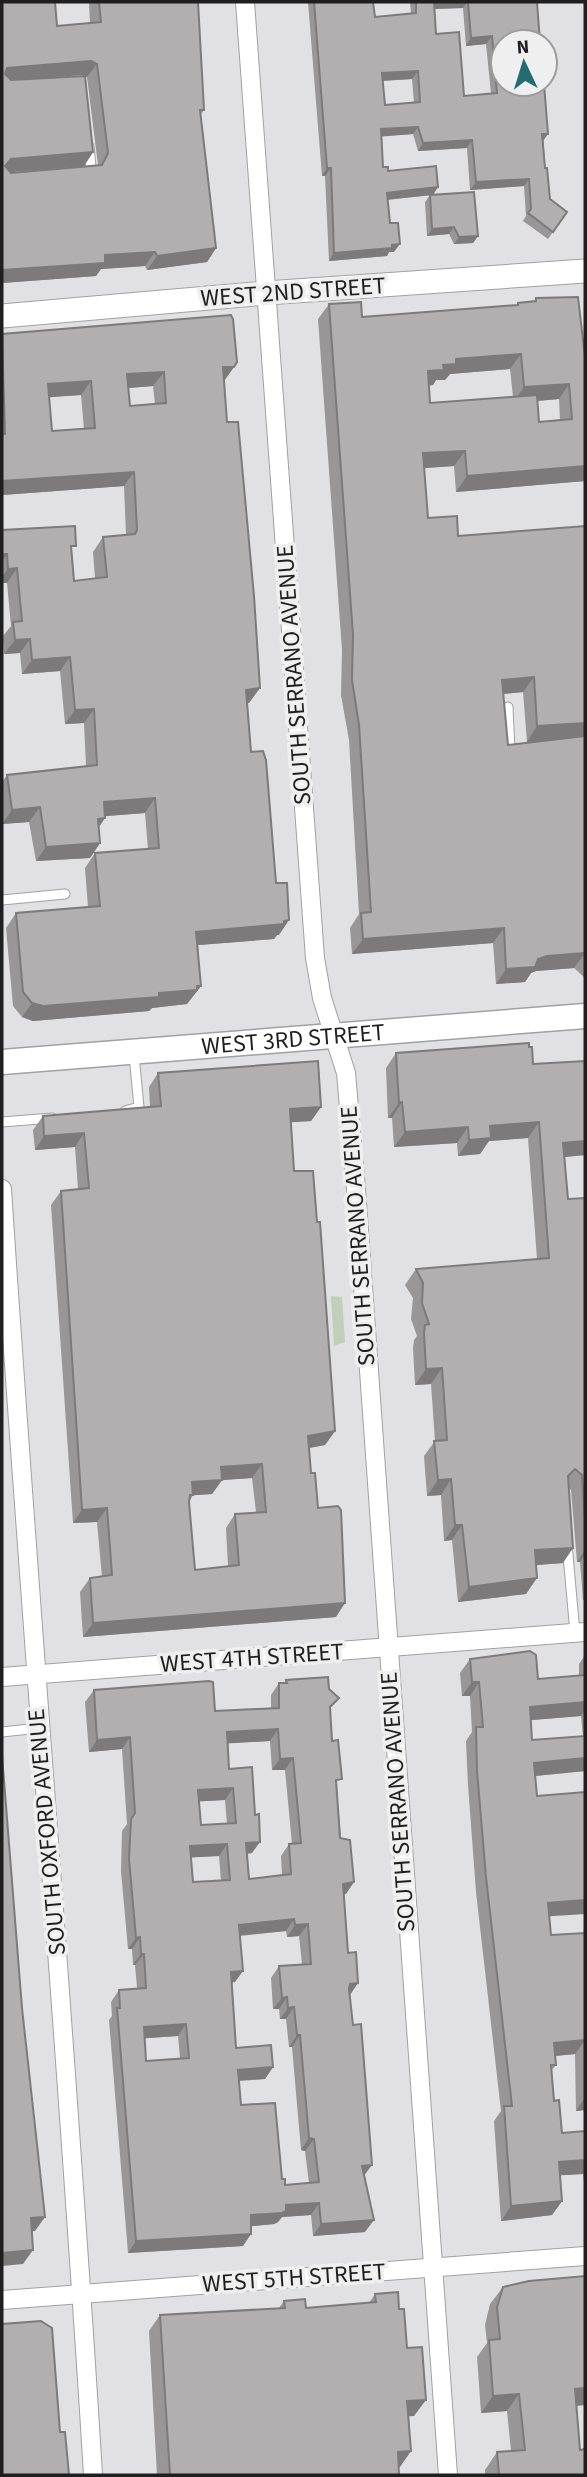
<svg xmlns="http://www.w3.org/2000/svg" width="587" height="2477" viewBox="0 0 587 2477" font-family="'Source Sans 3',sans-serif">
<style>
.green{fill:#c0cfb9}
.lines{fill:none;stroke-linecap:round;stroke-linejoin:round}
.service-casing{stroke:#a1a1a3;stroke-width:11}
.minor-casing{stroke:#a1a1a3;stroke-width:20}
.tertiary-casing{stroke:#a1a1a3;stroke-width:25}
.secondary-casing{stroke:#a1a1a3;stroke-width:27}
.service{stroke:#fff;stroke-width:9}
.minor{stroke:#fff;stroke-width:18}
.tertiary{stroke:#fff;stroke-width:23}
.secondary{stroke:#fff;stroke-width:24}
.wall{fill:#989696;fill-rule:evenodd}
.shaded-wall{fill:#7c7a7a}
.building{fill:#b1afaf;stroke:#7c7a7a;stroke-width:2;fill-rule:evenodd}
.labels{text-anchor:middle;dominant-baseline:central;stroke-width:7;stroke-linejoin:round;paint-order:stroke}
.street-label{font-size:24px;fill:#1f1f20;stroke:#efeff0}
</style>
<rect width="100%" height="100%" fill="#e1e1e3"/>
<polygon class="green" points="331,1296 342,1297 345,1342 334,1346"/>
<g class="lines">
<defs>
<g id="service">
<polyline points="84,173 91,167 89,146"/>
<polyline points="508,707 510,750 517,749"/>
<polyline points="2,900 65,894"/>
<polyline points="125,1111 139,1107 134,1055"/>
<polyline points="2,1122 52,1118"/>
<polyline points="567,1544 575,1633"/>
<polyline points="2,1732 39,1728"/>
</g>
<g id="minor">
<polyline points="245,2 315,958 322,998 346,1073 356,1189 448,2475"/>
<path d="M 2,1189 C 30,1618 67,2046 93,2475"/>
<polyline points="2,1677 585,1632"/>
<polyline points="2,2300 585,2256"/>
</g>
<polyline id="tertiary" points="2,316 266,293 585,271"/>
<g id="secondary">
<path id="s1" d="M 2,1062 L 585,1016"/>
</g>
</defs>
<use href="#service" class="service-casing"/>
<use href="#minor" class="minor-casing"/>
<use href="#tertiary" class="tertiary-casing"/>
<use href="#secondary" class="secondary-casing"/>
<use href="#service" class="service"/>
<use href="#minor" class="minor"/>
<use href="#tertiary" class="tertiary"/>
<use href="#secondary" class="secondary"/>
</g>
<g class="wall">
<path d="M 2,2 L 57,26 L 90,23 L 89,2 L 198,2 L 204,110 L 201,114 L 216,248 L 207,262 L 147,270 L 145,266 L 101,269 L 96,276 L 2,283 ZM 82,75 L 83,76 L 29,79 ZM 85,77 L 87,77 L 98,165 L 11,173 L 10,172 L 84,166 L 93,152 Z"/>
<path d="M 308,2 L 373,2 L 375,17 L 411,14 L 410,2 L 537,2 L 545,168 L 550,199 L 567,212 L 548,239 L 523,221 L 526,216 L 524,186 L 470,190 L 467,148 L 418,151 L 413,134 L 382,136 L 383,167 L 388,171 L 433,195 L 478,236 L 473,243 L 454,244 L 449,234 L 427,236 L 425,202 L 430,195 L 388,200 L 390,223 L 394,252 L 389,252 L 387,256 L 329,261 L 325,176 L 322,176 ZM 463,8 L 466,46 L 486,44 L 491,93 L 464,96 L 436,34 L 434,9 ZM 412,79 L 414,103 L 385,105 L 383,81 Z"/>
<path d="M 536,298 L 585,357 L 585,481 L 456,492 L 454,466 L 424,468 L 428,518 L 458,536 L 585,535 L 585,978 L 574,968 L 536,971 L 531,973 L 525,982 L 496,984 L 493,943 L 352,954 L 350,928 L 359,914 L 349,740 L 341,695 L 342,650 L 318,319 L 329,304 L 362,317 L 516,306 L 518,303 L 534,301 ZM 510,369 L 513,397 L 430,403 L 429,386 L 433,385 L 436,380 L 445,380 L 450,374 ZM 559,399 L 560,420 L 539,422 L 537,401 ZM 523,692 L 527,742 L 554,740 L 508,745 L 503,694 Z"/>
<path d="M 2,334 L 234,367 L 224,381 L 249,703 L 247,703 L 251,752 L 279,935 L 277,935 L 274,939 L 198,945 L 201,986 L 187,1004 L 152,1008 L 149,1011 L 33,1021 L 22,1017 L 13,1006 L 6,928 L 16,913 L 88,907 L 85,868 L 95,853 L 148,849 L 145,813 L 105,816 L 99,827 L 100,843 L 90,858 L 36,861 L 29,822 L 2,824 L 2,782 L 7,775 L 86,766 L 84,723 L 65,724 L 60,671 L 22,674 L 20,653 L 4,654 L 3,636 L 11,626 L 7,583 L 2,583 L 2,530 L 72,552 L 74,581 L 95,578 L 93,552 L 103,537 L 126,535 L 124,486 L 2,495 ZM 153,386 L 155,404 L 130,406 L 128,388 ZM 81,395 L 84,429 L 52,431 L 49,397 Z"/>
<polygon points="529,1047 533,1064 585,1061 585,1158 585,1155 565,1157 568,1199 585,1198 585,1600 583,1600 580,1562 577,1562 571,1490 569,1488 563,1563 536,1565 526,1594 458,1602 452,1540 444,1541 441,1495 427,1496 424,1456 435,1441 431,1384 415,1385 413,1348 414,1340 417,1336 411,1319 413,1298 405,1285 416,1269 537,1259 528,1138 489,1141 480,1154 458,1156 457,1143 394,1147 392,1118 388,1118 386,1068 396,1053"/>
<path d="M 158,1073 L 321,1107 L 311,1121 L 291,1122 L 294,1171 L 335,1431 L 325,1445 L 309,1448 L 311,1473 L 318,1508 L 336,1617 L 83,1637 L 80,1592 L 90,1578 L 102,1577 L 97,1522 L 73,1523 L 51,1205 L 61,1191 L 78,1189 L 75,1147 L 35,1150 L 33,1130 L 43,1116 L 150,1107 L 149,1087 ZM 252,1478 L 256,1512 L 235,1514 L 226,1528 L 228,1566 L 195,1570 L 189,1502 L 193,1495 L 212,1494 L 222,1480 Z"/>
<path d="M 585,1655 L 585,1771 L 535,1776 L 551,1935 L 585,1933 L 585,2110 L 576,2111 L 575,2054 L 555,2056 L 556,2065 L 551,2071 L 554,2101 L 562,2133 L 585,2131 L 585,2190 L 583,2174 L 560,2175 L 562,2201 L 552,2215 L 501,2221 L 494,2121 L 501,2111 L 476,1892 L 468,1785 L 466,1741 L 472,1732 L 470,1696 L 462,1696 L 460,1673 L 470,1659 L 538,1679 L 579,1675 L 579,1664 ZM 581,1716 L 583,1736 L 532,1740 L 530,1720 Z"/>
<path d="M 286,1680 L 330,1710 L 346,1894 L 343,1894 L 350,1995 L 364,2175 L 365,2232 L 313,2236 L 311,2215 L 282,2217 L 278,2222 L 274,2224 L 251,2226 L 243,2246 L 128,2253 L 109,2020 L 112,2016 L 111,2002 L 119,1990 L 137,1988 L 135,1965 L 133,1965 L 132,1949 L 128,1949 L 121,1871 L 122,1831 L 127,1824 L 122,1749 L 89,1752 L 85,1702 L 94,1690 L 215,1711 L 271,1708 L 271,1695 L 279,1683 L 284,1683 ZM 270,1741 L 272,1770 L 285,1770 L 292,1844 L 289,1844 L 281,1856 L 282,1875 L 249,1879 L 247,1854 L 252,1853 L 229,1769 L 227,1743 ZM 225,1800 L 227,1824 L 201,1825 L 199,1801 ZM 219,1856 L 221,1881 L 193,1882 L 191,1857 ZM 286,1931 L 287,1937 L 299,1936 L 302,1964 L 279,1966 L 271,1978 L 273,2009 L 279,2009 L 280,2019 L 286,2019 L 289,2047 L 292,2047 L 301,2150 L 305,2151 L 309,2183 L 285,2185 L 241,2105 L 239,2081 L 265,2079 L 273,2067 L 236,2048 L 231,1983 L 235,1982 L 240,1936 ZM 178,2036 L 180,2058 L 146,2061 L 144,2038 Z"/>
<polygon points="585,2276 585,2405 577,2406 580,2450 585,2475 485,2475 485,2470 497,2452 511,2451 507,2411 481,2413 477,2357 487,2343 485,2325 490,2304 503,2287"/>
<polygon points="375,2294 399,2309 407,2348 414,2416 409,2416 411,2451 399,2467 399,2475 157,2475 149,2331 160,2315 279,2308 284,2301 306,2308 369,2303"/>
</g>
<g class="shaded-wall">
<polygon points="436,2 467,2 463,8 430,9"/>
<polygon points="492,36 486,44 466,46 471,38"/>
<polygon points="91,61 97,64 87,77 82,75 2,81 7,68"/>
<polygon points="418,71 412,79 377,81 382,73"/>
<polygon points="418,127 413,134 376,137 381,129"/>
<polygon points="542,134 548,134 543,141"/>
<polygon points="472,140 467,148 418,151 423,143"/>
<polygon points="93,152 84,166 2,173 2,170 11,159"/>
<polygon points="327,168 331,168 325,176 322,176"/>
<polygon points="529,179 524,186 470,190 476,182"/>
<polygon points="438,187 433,195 382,200 387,193"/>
<polygon points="454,227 449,234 427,236 432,229"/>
<polygon points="478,236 473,243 454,244 459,237"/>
<polygon points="400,244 394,252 389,252 387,256 329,261 334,253"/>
<polygon points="216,248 207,262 147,270 157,256"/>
<polygon points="155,252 145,266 101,269 96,276 2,283 2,270 105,255"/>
<polygon points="521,354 510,369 450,374 445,380 436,380 433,385 417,386 428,371 443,365 456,359"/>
<polygon points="223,367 234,367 224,381"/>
<polygon points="164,372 153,386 117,389 127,374"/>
<polygon points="91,381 81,395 38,398 48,384"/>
<polygon points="569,384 559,399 513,403 524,387"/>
<polygon points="465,451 454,466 412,469 423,453"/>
<polygon points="585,466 585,481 456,492 467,476"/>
<polygon points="134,472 124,486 2,495 2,481"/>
<polygon points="2,554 7,554 2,562"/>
<polygon points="17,568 7,583 2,583 2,577 8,569"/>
<polygon points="30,639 20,653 4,654 15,640"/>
<polygon points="70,657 60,671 22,674 32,660"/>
<polygon points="534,677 523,692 491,695 502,680"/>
<polygon points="260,688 249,703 236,704 246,690"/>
<polygon points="94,709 84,723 65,724 75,710"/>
<polygon points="585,723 585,738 527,742 537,726"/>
<polygon points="155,798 145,813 94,817 104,802"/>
<polygon points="40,807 29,822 2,824 12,810"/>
<polygon points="105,818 95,833 98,819"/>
<polygon points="100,843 90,858 36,861 46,847"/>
<polygon points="289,920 279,935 277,935 274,939 186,946 196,932"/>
<polygon points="504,928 493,943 352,954 363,939"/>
<polygon points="585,953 574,968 536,971 531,973 525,982 496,984 506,969 547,956"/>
<polygon points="197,986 201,986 187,1004 152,1008 149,1011 33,1021 22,1017 32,1003 159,993"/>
<polygon points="402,1102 392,1118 388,1118 399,1103"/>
<polygon points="321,1107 311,1121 280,1123 290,1109"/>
<polygon points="539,1122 528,1138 489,1141 480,1154 458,1156 469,1140 490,1126"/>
<polygon points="468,1127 457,1143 394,1147 405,1132"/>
<polygon points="84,1133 75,1147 35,1150 44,1136"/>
<polygon points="585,1141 585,1155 553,1158 563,1143"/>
<polygon points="442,1368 431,1384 415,1385 426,1369"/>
<polygon points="335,1431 325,1445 298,1450 308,1436"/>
<polygon points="262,1464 252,1478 222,1480 212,1494 183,1496 192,1482 221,1467"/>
<polygon points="451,1479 441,1495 427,1496 438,1480"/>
<polygon points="107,1508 97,1522 73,1523 82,1510"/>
<polygon points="455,1525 462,1525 452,1540 444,1541"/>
<polygon points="573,1548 563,1563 524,1566 535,1550"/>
<polygon points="585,1550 585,1555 580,1562 577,1562"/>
<polygon points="537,1578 526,1594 458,1602 469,1587"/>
<polygon points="345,1603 336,1617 83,1637 93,1623"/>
<polygon points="472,1682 479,1682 470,1696 462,1696"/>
<polygon points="585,1702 585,1710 581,1716 520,1721 530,1707"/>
<polygon points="278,1729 270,1741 218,1744 227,1732"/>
<polygon points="130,1737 122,1749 89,1752 97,1740"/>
<polygon points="293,1758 285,1770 272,1770 280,1759"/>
<polygon points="585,1758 585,1771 524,1777 534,1763"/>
<polygon points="233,1788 225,1800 189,1802 198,1790"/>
<polygon points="260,1842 252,1853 238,1854 246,1843"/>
<polygon points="227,1844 219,1856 182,1858 190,1846"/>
<polygon points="354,1882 346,1894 334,1896 343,1884"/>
<polygon points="585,1900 585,1914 538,1917 548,1903"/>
<polygon points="294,1919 286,1931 231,1936 239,1925"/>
<polygon points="308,1924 299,1936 287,1937 295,1925"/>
<polygon points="140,1937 132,1949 128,1949 136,1938"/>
<polygon points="141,1954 144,1954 135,1965 133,1965"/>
<polygon points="243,1971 235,1982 222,1983 231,1972"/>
<polygon points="358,1983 350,1995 342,1996 350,1984"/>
<polygon points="287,1997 279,2009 273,2009 282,1998"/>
<polygon points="294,2007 286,2019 280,2019 288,2008"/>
<polygon points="186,2024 178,2036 135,2039 144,2027"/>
<polygon points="297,2035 300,2035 292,2047 289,2047"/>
<polygon points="585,2040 575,2054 544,2057 554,2043"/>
<polygon points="273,2067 265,2079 230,2081 238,2070"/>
<polygon points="585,2097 585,2110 576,2111"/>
<polygon points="309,2138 314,2139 305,2151 301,2150"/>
<polygon points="585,2160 585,2171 583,2174 549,2176 559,2162"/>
<polygon points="372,2165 363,2177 362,2166"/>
<polygon points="562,2201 552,2215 501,2221 511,2206"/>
<polygon points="319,2203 311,2215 282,2217 278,2222 274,2224 243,2227 251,2215 286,2205"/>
<polygon points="45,2217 35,2231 21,2232 31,2218"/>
<polygon points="374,2220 365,2232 313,2236 321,2224"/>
<polygon points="251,2234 243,2246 128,2253 136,2241"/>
<polygon points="33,2250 23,2264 2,2266 2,2253"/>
<polygon points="585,2388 585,2405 563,2406 575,2389"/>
<polygon points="519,2394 507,2411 481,2413 493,2396"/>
<polygon points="426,2400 414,2416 396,2417 407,2401"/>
<polygon points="411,2451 400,2467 386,2468 398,2452"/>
</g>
<g class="building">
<path d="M 2,2 L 55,2 L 57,26 L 101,22 L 99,2 L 198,2 L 204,110 L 200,110 L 216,248 L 157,256 L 155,252 L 105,255 L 105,263 L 2,270 ZM 91,61 L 97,64 L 108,153 L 102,165 L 11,173 L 5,166 L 11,159 L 93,152 L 85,76 L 11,80 L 5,74 L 7,68 Z"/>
<path d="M 314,2 L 373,2 L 375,17 L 416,13 L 416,2 L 434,2 L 436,34 L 459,32 L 464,96 L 497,93 L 492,36 L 471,38 L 468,2 L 537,2 L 540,42 L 503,42 L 503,84 L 544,84 L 548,134 L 542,134 L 545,168 L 547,168 L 550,199 L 567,212 L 553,232 L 528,213 L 531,209 L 529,179 L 476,182 L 472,140 L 423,143 L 418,127 L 381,129 L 383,167 L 388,167 L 388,171 L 436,166 L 438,187 L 387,193 L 390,223 L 398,223 L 400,244 L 392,245 L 392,248 L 334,253 L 331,168 L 327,168 ZM 418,71 L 420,102 L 385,105 L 382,73 Z"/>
<polygon points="474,192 478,236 459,237 454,227 432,229 430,195"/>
<path d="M 578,297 L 585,357 L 585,466 L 467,476 L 465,451 L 423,453 L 428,518 L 457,516 L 458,536 L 585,526 L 585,723 L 537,726 L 534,677 L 502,680 L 508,745 L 585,736 L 585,953 L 547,956 L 538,959 L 535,967 L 506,969 L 504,928 L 363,939 L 361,913 L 371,912 L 359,725 L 352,680 L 353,635 L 329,304 L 361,302 L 362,317 L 518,305 L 518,303 L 536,301 L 536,298 ZM 521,354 L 524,387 L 569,384 L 572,419 L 539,422 L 537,395 L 430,403 L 428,371 L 444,370 L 443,365 L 456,364 L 456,359 Z"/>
<path d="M 231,315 L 233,319 L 237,362 L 234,367 L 223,367 L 227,422 L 238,422 L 254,596 L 260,688 L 246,690 L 251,752 L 263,751 L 266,760 L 276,883 L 287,883 L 289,920 L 284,921 L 284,924 L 196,932 L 201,986 L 197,986 L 197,990 L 159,993 L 159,997 L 43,1006 L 32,1003 L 23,992 L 16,913 L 100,906 L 95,853 L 159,848 L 155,798 L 104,802 L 105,818 L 98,819 L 100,843 L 46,847 L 40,807 L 12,810 L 7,775 L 97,765 L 94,709 L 75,710 L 70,657 L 32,660 L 30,639 L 15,640 L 13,622 L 22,621 L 17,568 L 8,569 L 7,554 L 2,554 L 2,530 L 75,526 L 76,546 L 71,546 L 74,581 L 107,577 L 103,537 L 135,534 L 137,530 L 134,472 L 2,481 L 2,434 L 5,434 L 2,334 ZM 164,372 L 166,403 L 130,406 L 127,374 ZM 91,381 L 95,428 L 52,431 L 48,384 Z"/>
<polygon points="529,1043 529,1047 532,1047 533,1064 585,1061 585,1141 563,1143 568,1199 585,1198 585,1519 582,1475 575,1469 568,1476 573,1548 535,1550 537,1578 469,1587 462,1525 455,1525 451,1479 438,1480 434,1441 447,1440 442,1368 426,1369 424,1333 425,1325 429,1324 422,1303 423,1283 416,1269 549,1258 539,1122 490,1126 491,1138 469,1140 468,1127 405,1132 402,1102 399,1103 396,1053"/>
<path d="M 318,1061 L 321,1107 L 290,1109 L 294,1171 L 313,1171 L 317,1222 L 320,1222 L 335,1431 L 308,1436 L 311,1473 L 315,1473 L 318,1508 L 338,1506 L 341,1510 L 345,1603 L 93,1623 L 90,1578 L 112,1575 L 107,1508 L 82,1510 L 61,1191 L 89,1188 L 84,1133 L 44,1136 L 43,1116 L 161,1106 L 158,1073 ZM 262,1464 L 266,1512 L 235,1514 L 239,1565 L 195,1570 L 189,1502 L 190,1495 L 193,1495 L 192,1482 L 222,1480 L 221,1467 Z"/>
<polygon points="530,1651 536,1655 538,1679 585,1675 585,1702 530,1707 532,1740 585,1736 585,1758 534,1763 537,1796 585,1792 585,1900 548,1903 551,1935 585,1933 585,2040 554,2043 556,2065 551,2065 554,2101 559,2100 562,2133 585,2131 585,2160 559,2162 562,2201 511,2206 504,2106 512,2106 486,1877 477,1771 476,1727 483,1727 479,1682 472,1682 470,1659"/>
<path d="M 328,1677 L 329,1689 L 339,1698 L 330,1707 L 332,1741 L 338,1740 L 342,1779 L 336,1780 L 340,1838 L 350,1840 L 354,1882 L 343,1884 L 348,1953 L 356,1952 L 358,1983 L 350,1984 L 349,1989 L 353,2025 L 361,2024 L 372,2165 L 362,2166 L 374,2220 L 321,2224 L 319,2203 L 286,2205 L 286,2211 L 282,2213 L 251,2215 L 251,2234 L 136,2241 L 117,2008 L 120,2008 L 119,1990 L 146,1988 L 144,1954 L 141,1954 L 140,1937 L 136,1938 L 129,1859 L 131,1819 L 135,1813 L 130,1737 L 97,1740 L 94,1690 L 209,1681 L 213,1682 L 215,1711 L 279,1708 L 279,1683 L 287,1683 L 286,1680 ZM 278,1729 L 280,1759 L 293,1758 L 301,1843 L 289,1844 L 291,1874 L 249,1879 L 246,1843 L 260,1842 L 259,1814 L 255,1815 L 252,1767 L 229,1769 L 227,1732 ZM 233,1788 L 236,1823 L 201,1825 L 198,1790 ZM 227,1844 L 230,1880 L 193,1882 L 190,1846 ZM 294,1919 L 295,1925 L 308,1924 L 311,1964 L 279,1966 L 282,1998 L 287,1997 L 288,2008 L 294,2007 L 297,2035 L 300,2035 L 309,2138 L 314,2139 L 319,2182 L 285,2185 L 285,2179 L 282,2179 L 275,2103 L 241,2105 L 238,2070 L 273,2067 L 271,2045 L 236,2048 L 231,1972 L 243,1971 L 239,1925 ZM 186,2024 L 189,2058 L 146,2061 L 144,2027 Z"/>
<polygon points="2,1755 22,2008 45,2217 31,2218 33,2250 2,2253"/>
<polygon points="585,2276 585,2388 575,2389 580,2450 585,2449 585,2475 499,2475 497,2452 525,2450 519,2394 493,2396 489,2340 500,2339 497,2307 503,2287 529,2281"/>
<polygon points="398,2292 399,2309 404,2309 407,2348 422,2347 426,2400 407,2401 411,2451 398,2452 399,2475 170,2475 160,2315 285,2308 284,2301 305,2299 306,2308 376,2302 375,2294"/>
<polygon points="41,2321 52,2328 60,2432 65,2432 69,2475 2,2475 2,2324"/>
</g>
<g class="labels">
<g class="street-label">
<text transform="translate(293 292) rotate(-4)">WEST 2ND STREET</text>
<text transform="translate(294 675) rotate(-94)">SOUTH SERRANO AVENUE</text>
<text stroke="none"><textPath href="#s1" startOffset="292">WEST 3RD STREET</textPath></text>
<text transform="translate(358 1236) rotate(-94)">SOUTH SERRANO AVENUE</text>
<text transform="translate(252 1658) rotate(-4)">WEST 4TH STREET</text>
<text transform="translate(398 1802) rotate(-94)">SOUTH SERRANO AVENUE</text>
<text transform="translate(47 1832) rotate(-95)">SOUTH OXFORD AVENUE</text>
<text transform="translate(294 2278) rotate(-4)">WEST 5TH STREET</text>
</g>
</g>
<rect width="587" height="2477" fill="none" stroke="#1f1f20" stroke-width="7"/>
<g transform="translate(524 63) rotate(356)"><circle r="33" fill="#efeff0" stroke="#9c9c9d" stroke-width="2"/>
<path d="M0-5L12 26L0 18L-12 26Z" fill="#216d71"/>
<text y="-10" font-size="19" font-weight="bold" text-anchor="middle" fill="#1f1f20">N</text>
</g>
</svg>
